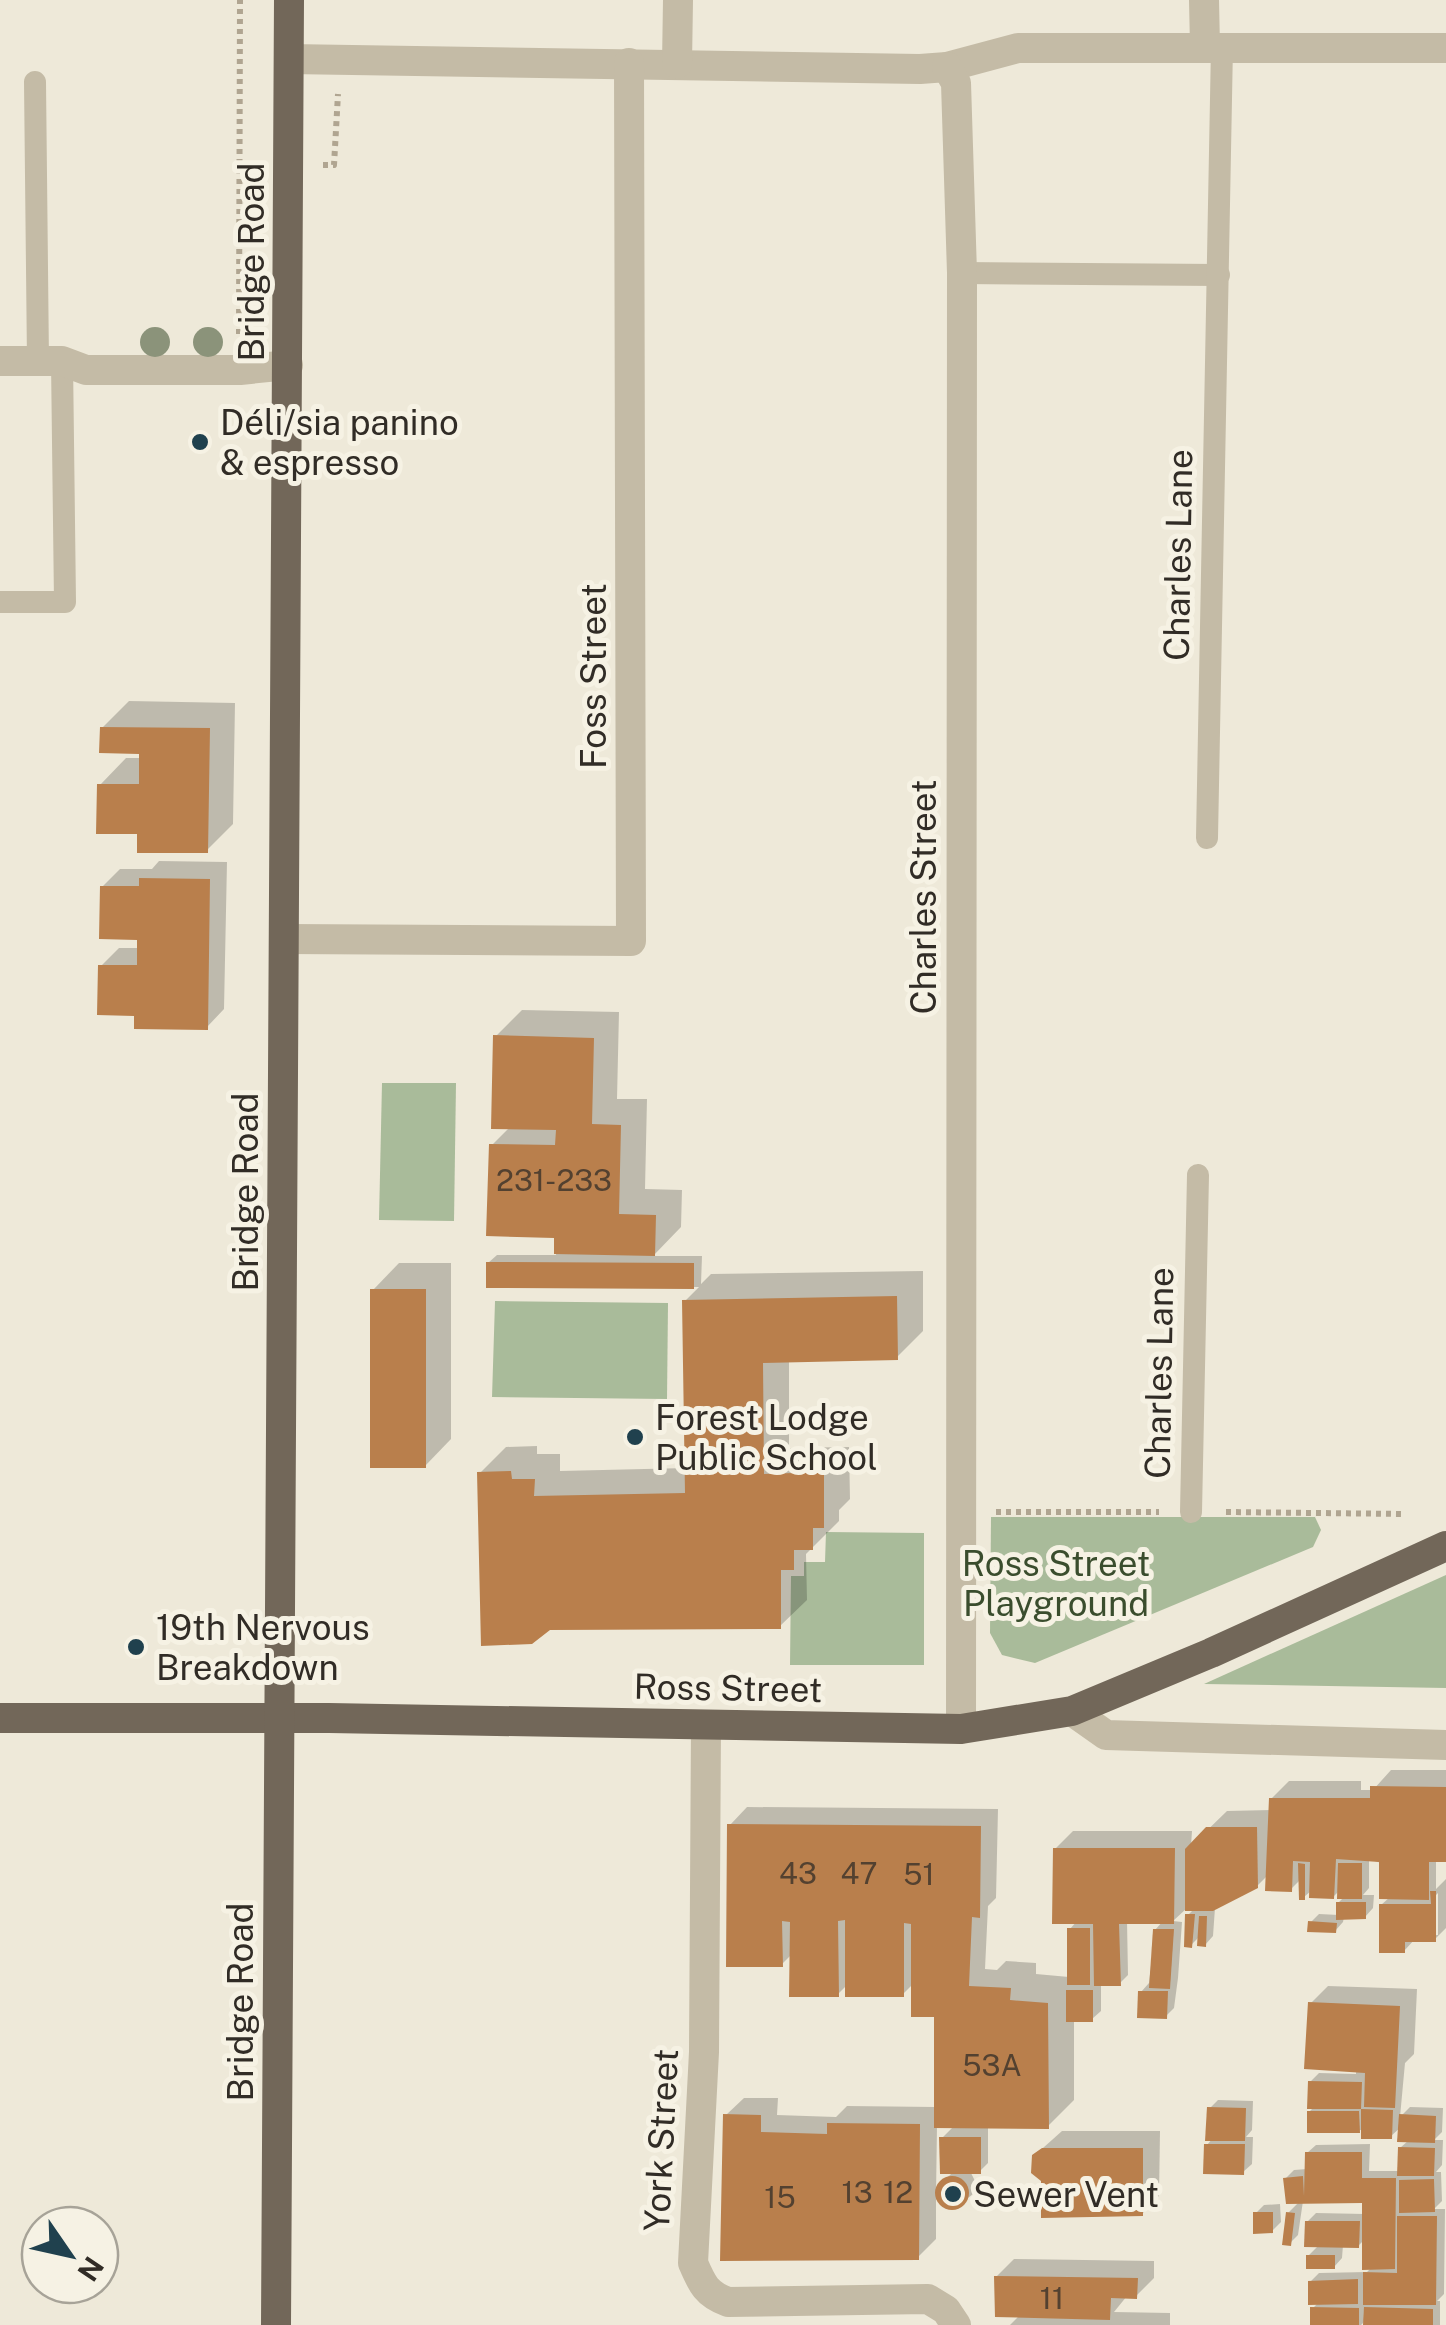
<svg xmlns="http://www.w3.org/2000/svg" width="1446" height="2325" viewBox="0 0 1446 2325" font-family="'Public Sans',sans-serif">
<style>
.green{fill:#a9bb9a}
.shadow{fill:#0003;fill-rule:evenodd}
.building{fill:#b97f4c}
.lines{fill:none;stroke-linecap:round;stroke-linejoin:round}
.path{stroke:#b0a591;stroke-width:6;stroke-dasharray:5 5;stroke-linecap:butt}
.lane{stroke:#c4bba6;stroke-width:22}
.street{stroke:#c4bba6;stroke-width:30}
.primary{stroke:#726759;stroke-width:30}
.tree{fill:#8b937a}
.poi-dot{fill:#20414e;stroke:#f6f2e4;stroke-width:4}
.labels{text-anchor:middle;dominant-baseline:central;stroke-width:10;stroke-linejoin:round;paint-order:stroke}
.number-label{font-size:30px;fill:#534130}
.street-label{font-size:35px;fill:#312c26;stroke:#f6f2e4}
.poi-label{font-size:35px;fill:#312c26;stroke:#f6f2e4;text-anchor:start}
.park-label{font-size:35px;fill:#3a4d2d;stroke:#f6f2e4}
</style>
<rect width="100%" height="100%" fill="#eee9d9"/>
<g class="green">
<polygon points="382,1083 456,1083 454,1221 379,1220"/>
<polygon points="495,1301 668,1303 667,1399 492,1397"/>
<polygon points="991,1517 1315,1517 1321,1530 1313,1547 1035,1663 1002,1655 990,1633"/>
<polygon points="826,1532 924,1533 924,1665 790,1665 791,1576 804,1576 804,1562 825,1562"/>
<polygon points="1446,1575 1446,1688 1204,1684"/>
</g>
<g class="shadow">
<polygon points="129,701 235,703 233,824 206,851 140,832 100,785 126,758 142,758 142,752 102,728"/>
<polygon points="159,861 227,862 224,1009 207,1027 137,1013 101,966 119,948 140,948 140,937 102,887 120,869 152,869"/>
<polygon points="522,1010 619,1012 617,1099 647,1099 645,1189 682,1190 681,1227 653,1256 702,1256 701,1284 711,1274 923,1271 923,1331 896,1358 789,1360 789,1448 849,1447 850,1499 839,1510 839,1521 806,1554 807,1600 780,1626 480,1473 506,1447 537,1446 537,1454 560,1454 560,1471 687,1468 685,1301 699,1287 488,1286 488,1263 497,1255 556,1255 557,1235 492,1145 510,1127 496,1036"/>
<polygon points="399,1263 451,1263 451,1439 425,1466 373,1290"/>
<path d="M 1391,1770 L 1446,1770 L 1446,1860 L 1436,1860 L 1436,1889 L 1446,1879 L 1446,1928 L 1435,1939 L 1415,1939 L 1404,1951 L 1381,1905 L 1390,1897 L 1381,1863 L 1369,1859 L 1369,1888 L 1363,1895 L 1374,1895 L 1373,1908 L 1365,1917 L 1344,1917 L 1343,1922 L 1335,1931 L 1311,1922 L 1319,1914 L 1339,1915 L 1338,1903 L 1345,1896 L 1340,1890 L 1333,1897 L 1312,1890 L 1304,1897 L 1301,1879 L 1291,1889 L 1268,1875 L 1257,1886 L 1215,1908 L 1213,1936 L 1205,1945 L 1200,1936 L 1191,1945 L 1188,1915 L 1194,1909 L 1186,1909 L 1173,1921 L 1182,1922 L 1178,1978 L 1174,2008 L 1166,2016 L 1141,1992 L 1149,1983 L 1155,1930 L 1163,1921 L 1127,1921 L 1128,1975 L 1120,1983 L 1101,1984 L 1101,2011 L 1092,2019 L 1074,2019 L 1074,2100 L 1048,2126 L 988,2126 L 988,2163 L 980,2171 L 970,2171 L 977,2185 L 973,2194 L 955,2208 L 947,2207 L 936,2198 L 936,2239 L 918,2257 L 726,2115 L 744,2098 L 778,2098 L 777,2115 L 836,2117 L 847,2106 L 936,2107 L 936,2014 L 913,1984 L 903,1994 L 848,1984 L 838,1994 L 792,1954 L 782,1964 L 730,1825 L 747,1807 L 998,1809 L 996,1898 L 988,1906 L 985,1969 L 997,1970 L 1006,1961 L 1036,1963 L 1036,1974 L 1069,1977 L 1070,1929 L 1077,1921 L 1055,1849 L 1073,1831 L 1192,1831 L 1191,1846 L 1227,1811 L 1271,1810 L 1271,1799 L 1289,1781 L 1361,1781 L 1361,1790 L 1373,1790 ZM 1438,1893 L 1438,1935 L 1433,1935 L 1433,1898 ZM 937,2126 L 954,2126 L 942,2138 L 953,2172 L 942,2183 L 936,2195 Z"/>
<polygon points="1328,1986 1417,1989 1414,2054 1405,2063 1400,2117 1410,2107 1443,2108 1442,2132 1434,2140 1443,2140 1442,2165 1436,2172 1441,2172 1442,2201 1434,2209 1445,2209 1444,2294 1437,2301 1440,2301 1440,2325 1366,2325 1366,2320 1361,2325 1312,2325 1313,2308 1319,2302 1310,2282 1319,2273 1367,2272 1372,2267 1365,2239 1358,2246 1343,2245 1342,2258 1334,2267 1308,2256 1319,2245 1307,2222 1316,2213 1365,2214 1365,2200 1303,2201 1298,2235 1290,2243 1288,2213 1300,2201 1286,2178 1294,2170 1307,2169 1307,2153 1316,2145 1370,2144 1369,2171 1400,2171 1400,2148 1409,2140 1401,2127 1391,2136 1364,2130 1309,2131 1309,2112 1313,2108 1310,2082 1319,2073 1356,2074 1356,2070 1310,2004"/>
<polygon points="1218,2100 1253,2101 1252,2130 1246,2137 1253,2137 1252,2164 1243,2172 1207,2145 1213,2138 1209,2109"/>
<polygon points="1062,2131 1160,2131 1159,2196 1142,2214 1043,2179 1034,2156"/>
<polygon points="1280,2204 1281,2222 1272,2231 1256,2213 1264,2205"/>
<polygon points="1014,2259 1154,2261 1154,2278 1136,2296 1127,2296 1114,2312 1170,2313 1170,2325 1010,2325 1020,2315 996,2277"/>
</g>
<g class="building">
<polygon points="100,727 210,728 208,853 137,853 137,834 96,834 97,784 139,784 139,754 99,753"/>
<polygon points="139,878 210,879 208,1030 134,1029 134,1016 97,1015 98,965 137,965 137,940 99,939 100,886 139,886"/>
<polygon points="493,1035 594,1038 592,1124 621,1125 619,1214 656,1215 655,1256 554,1254 554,1238 486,1236 489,1144 555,1145 556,1130 491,1129"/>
<polygon points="486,1262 694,1263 694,1289 486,1288"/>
<rect x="370" y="1289" width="56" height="179"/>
<polygon points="897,1296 898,1360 763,1363 764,1474 824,1472 824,1528 813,1528 813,1550 794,1550 794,1570 781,1570 781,1629 550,1630 532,1644 481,1646 477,1472 511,1471 512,1479 535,1479 534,1496 685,1493 682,1300"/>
<polygon points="1370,1786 1446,1787 1446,1862 1429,1862 1429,1900 1379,1899 1379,1862 1336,1859 1334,1899 1309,1898 1310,1862 1293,1861 1292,1892 1265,1891 1269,1798 1370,1798"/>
<polygon points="727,1824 981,1826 980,1918 972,1917 969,1986 1011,1988 1010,2000 1048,2003 1049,2129 934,2128 934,2017 911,2017 911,1924 904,1923 904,1997 845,1997 845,1920 838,1921 839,1997 789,1997 790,1922 782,1921 783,1967 726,1967"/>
<polygon points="1206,1827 1257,1827 1258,1888 1213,1911 1185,1911 1185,1849"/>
<polygon points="1053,1848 1175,1848 1174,1924 1119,1924 1121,1986 1094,1986 1093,1924 1052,1924"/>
<polygon points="1298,1863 1305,1864 1305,1900 1299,1900"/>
<polygon points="1338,1863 1362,1863 1362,1899 1337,1899"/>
<polygon points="1430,1891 1436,1891 1436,1942 1405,1942 1405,1953 1379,1953 1379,1904 1431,1904"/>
<polygon points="1336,1902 1366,1902 1366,1919 1336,1920"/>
<polygon points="1185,1914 1195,1914 1192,1948 1184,1947"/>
<polygon points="1199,1916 1207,1916 1206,1947 1197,1946"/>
<polygon points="1308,1921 1337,1923 1336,1933 1307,1932"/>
<rect x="1067" y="1928" width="23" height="57"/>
<polygon points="1153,1929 1174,1929 1170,1989 1149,1988"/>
<rect x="1066" y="1990" width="27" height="32"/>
<polygon points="1138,1991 1168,1991 1167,2019 1137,2018"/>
<polygon points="1308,2002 1400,2006 1395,2108 1364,2107 1365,2073 1304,2069"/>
<polygon points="1308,2081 1362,2082 1361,2109 1393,2110 1392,2139 1361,2139 1361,2109 1307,2109"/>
<polygon points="1207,2107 1246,2108 1245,2141 1205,2141"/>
<polygon points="1307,2111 1359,2111 1360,2133 1307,2133"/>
<polygon points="723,2114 761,2115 761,2132 827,2134 827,2123 920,2124 919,2260 720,2261"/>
<polygon points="1399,2114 1436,2116 1435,2143 1397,2142"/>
<polygon points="939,2137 981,2137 981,2174 940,2174"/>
<polygon points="1204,2144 1245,2144 1244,2175 1203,2174"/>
<polygon points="1398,2147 1435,2148 1434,2176 1397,2176"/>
<polygon points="1042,2148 1143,2148 1143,2216 1041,2218 1041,2181 1031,2173 1032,2155"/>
<polygon points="1305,2152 1362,2152 1362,2178 1396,2178 1395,2269 1362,2270 1362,2203 1286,2204 1283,2178 1303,2176 1304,2196"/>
<circle cx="952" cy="2193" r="17"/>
<polygon points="1434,2179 1435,2212 1399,2213 1399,2180"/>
<polygon points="1253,2212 1273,2212 1273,2233 1253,2234"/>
<polygon points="1286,2212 1295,2213 1291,2246 1282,2245"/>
<polygon points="1397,2216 1437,2216 1436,2305 1363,2305 1363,2272 1397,2273"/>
<polygon points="1305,2221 1360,2221 1359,2248 1304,2247"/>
<rect x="1306" y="2255" width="29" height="14"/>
<polygon points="994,2276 1138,2278 1137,2299 1111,2298 1110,2320 995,2317"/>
<polygon points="1358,2279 1358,2304 1308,2305 1308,2281"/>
<polygon points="1310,2307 1359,2308 1359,2325 1310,2325"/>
<polygon points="1364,2307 1433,2309 1433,2325 1363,2325"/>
</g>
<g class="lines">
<g class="path">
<polyline points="323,165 334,165 338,94"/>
<polyline points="239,334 240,0"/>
<polyline points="996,1512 1159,1512"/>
<polyline points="1226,1512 1405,1514"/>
</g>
<g class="lane">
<polyline points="35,82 38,361"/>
<polyline points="962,273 1219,275"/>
<polyline points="0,602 65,602 62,361"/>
<polyline points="1207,838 1222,46"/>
<polyline points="1191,1512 1198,1175"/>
</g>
<g class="street">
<polyline points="1204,0 1205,46"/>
<polyline points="289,59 920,69 947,67 1018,48 1446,48"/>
<polyline points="677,64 678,0"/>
<polyline points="947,67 956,83 962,273 961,1729"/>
<polyline points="0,361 62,361 86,370 240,370 288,365"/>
<polyline points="285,939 631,941 629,63"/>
<polyline points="1072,1711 1106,1735 1446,1745"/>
<path d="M 706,1725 L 704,2052 L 693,2263 C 702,2284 706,2294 728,2302 L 928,2299 L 946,2310 L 956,2325"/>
</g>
<g class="primary">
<polyline points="0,1718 329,1718 961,1729 1072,1711 1211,1653 1446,1546"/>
<polyline points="276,2325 289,0"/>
</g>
</g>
<g class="tree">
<circle cx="155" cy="342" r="15"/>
<circle cx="208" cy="342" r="15"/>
</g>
<g class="poi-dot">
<circle cx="200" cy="442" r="10"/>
<circle cx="635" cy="1437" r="10"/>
<circle cx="136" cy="1647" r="10"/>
<circle cx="953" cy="2194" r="10"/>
</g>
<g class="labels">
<g class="number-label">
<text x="554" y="1180">231-233</text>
<text x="798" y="1873">43</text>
<text x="859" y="1873">47</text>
<text x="919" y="1874">51</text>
<text x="992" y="2065">53A</text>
<text x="857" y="2192">13</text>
<text x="898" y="2192">12</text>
<text x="780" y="2197">15</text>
<text x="1052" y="2298">11</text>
</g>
<g class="street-label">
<text transform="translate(251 262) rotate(-90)">Bridge Road</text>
<text transform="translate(1178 555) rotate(-89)">Charles Lane</text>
<text transform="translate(593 676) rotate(-90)">Foss Street</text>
<text transform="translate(923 897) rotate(-90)">Charles Street</text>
<text transform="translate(245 1192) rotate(-90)">Bridge Road</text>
<text transform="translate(1159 1373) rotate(-89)">Charles Lane</text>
<text transform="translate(728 1688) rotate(1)">Ross Street</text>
<text transform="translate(240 2002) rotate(-90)">Bridge Road</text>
<text transform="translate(661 2140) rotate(-87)">York Street</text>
</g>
<g class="poi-label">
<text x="220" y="422">Déli/sia panino<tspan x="220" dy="40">&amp; espresso</tspan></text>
<text x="655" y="1417">Forest Lodge<tspan x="655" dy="40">Public School</tspan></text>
<text x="156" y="1627">19th Nervous<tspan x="156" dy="40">Breakdown</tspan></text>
<text x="973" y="2194">Sewer Vent</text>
</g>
<g class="park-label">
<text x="1056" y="1563">Ross Street<tspan x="1056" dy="40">Playground</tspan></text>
</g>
</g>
<g transform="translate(70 2255) rotate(124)"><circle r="48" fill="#f6f2e4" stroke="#a7a398" stroke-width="2.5"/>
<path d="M0-8L18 38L0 25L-18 38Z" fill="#20414e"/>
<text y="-15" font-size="28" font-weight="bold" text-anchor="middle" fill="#312c26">N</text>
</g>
</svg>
